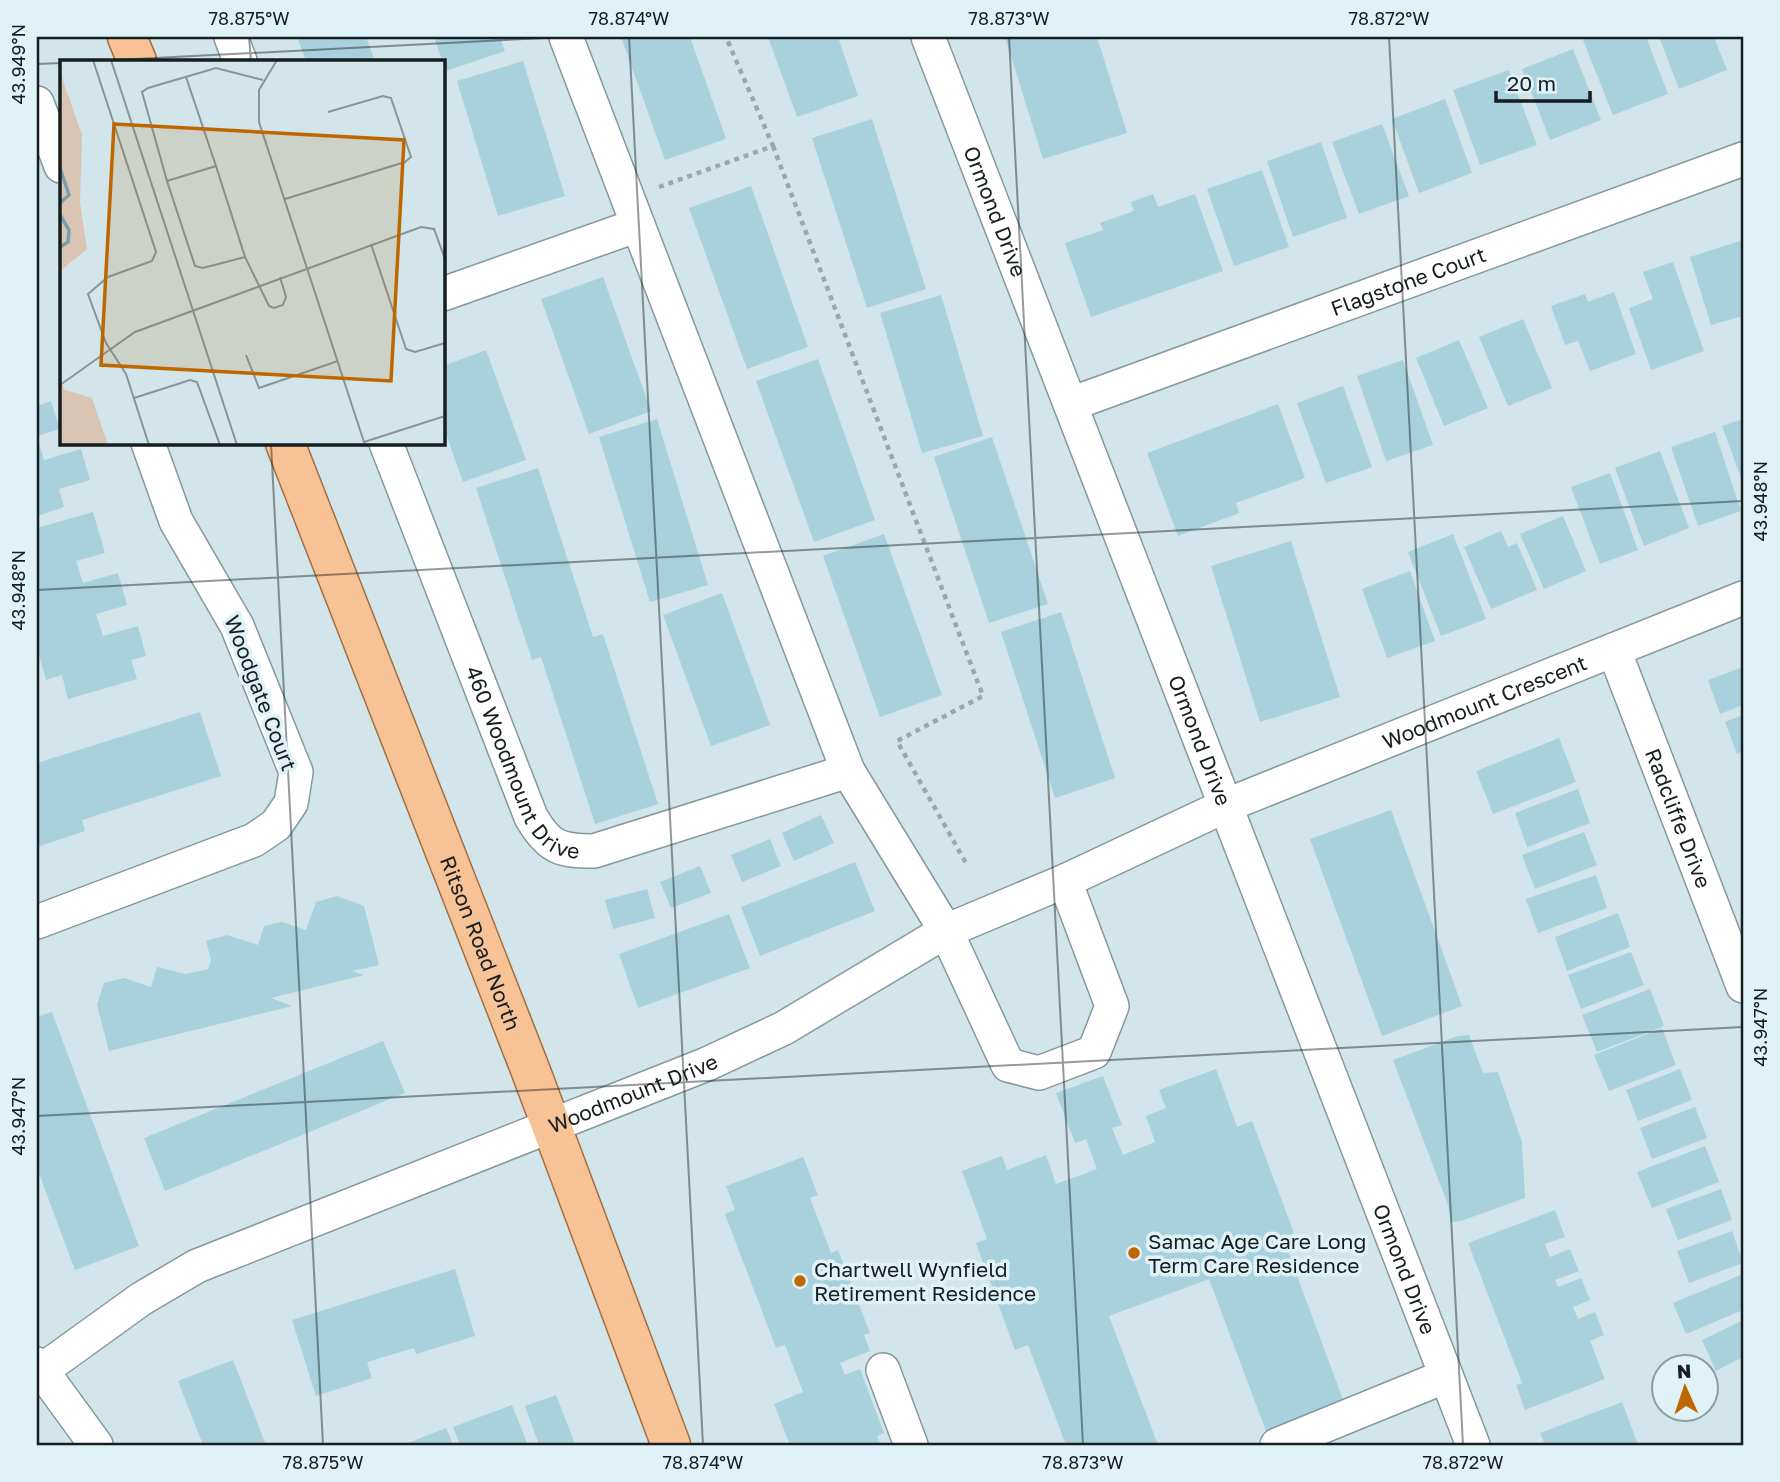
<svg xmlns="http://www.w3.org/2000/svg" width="1780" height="1482" viewBox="0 0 1780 1482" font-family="'Golos Text',sans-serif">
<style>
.building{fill:#a9d1dd}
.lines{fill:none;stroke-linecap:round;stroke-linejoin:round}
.minor-casing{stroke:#85989d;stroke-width:36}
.major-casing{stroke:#a56e3f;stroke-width:41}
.path{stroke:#98a8ad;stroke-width:4.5;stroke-dasharray:5 5;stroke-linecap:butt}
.minor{stroke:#fff;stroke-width:33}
.major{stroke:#f7c296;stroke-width:38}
.ticks{fill:none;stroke:#171e20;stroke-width:2;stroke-opacity:0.45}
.poi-dot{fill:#be6600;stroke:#def2f8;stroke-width:2.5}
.labels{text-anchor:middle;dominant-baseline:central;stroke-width:7;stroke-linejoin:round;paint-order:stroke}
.street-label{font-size:21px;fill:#171e20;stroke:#def2f8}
.poi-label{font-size:21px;fill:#171e20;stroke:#def2f8;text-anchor:start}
.inset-river{fill:none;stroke:#789fab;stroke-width:3.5}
.inset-road{fill:none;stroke:#87959a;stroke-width:2}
.view{fill:#be6600;fill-opacity:0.15;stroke:#be6600;stroke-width:3.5}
.inset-edge{fill:none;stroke:#171e20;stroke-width:3.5}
.neatline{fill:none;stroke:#171e20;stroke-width:2.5}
.ticks-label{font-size:18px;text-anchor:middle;fill:#171e20}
</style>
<rect width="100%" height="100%" fill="#d1e5eb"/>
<g class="building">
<polygon points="297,37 366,37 375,61 306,61"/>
<polygon points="434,37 500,37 505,51 446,71"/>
<polygon points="621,37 690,37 726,139 665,160"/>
<polygon points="768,37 838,37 858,96 797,117"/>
<polygon points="1005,37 1097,37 1127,133 1043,159"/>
<polygon points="1591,37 1646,37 1668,94 1613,115 1583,40"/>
<polygon points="1659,37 1714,37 1727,70 1679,89"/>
<polygon points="1573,49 1601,120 1550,140 1522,69"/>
<polygon points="523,61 565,196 498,216 457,81"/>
<polygon points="1509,70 1537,145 1480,165 1453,90"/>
<polygon points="1445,99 1472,173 1419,193 1392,119"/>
<polygon points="872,119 926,289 867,308 812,138"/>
<polygon points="1382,124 1409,196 1359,214 1332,142"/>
<polygon points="1321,142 1347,218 1293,237 1267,161"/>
<polygon points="1262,170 1289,247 1234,266 1207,189"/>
<polygon points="751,186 808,347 747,369 689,208"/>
<polygon points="1153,194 1158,207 1195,194 1223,271 1091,317 1065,243 1103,230 1100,223 1134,211 1131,202"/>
<polygon points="1743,240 1743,316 1711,325 1690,257"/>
<polygon points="1673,262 1704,351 1651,370 1629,308 1653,299 1643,272"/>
<polygon points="603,277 651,411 589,434 541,299"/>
<polygon points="1614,292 1636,354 1590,371 1578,341 1565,345 1551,306 1585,294 1588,302"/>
<polygon points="941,295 983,436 922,453 880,313"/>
<polygon points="1523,319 1552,388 1508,406 1479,337"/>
<polygon points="1459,340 1488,408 1444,426 1416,358"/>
<polygon points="486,350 526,460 463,482 443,425 443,366"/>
<polygon points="818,359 875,520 814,542 756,381"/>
<polygon points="1403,360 1433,445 1386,461 1357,376"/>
<polygon points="1343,386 1372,467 1326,483 1297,403"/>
<polygon points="51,401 60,429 37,436 37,406"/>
<polygon points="1278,404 1305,478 1236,503 1239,513 1178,536 1147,453"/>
<polygon points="657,419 708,585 650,602 599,437"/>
<polygon points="1743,419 1743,483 1722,426"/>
<polygon points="1715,432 1741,511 1698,526 1671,447"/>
<polygon points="37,437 44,460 81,449 90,480 59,489 64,507 37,516"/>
<polygon points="992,437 1048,604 989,623 934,457"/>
<polygon points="1660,451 1689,528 1644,546 1615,468"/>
<polygon points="538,468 593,637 603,634 658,804 595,824 541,657 532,660 476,488"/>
<polygon points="1610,473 1638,550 1600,564 1571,487"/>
<polygon points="93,512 105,553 76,561 83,583 118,573 127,605 96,614 103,636 138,626 146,656 131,660 137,679 68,699 62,675 46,680 37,648 37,528"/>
<polygon points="1563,516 1586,571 1544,589 1520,534"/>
<polygon points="1501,531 1508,547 1517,543 1537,590 1491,609 1464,547"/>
<polygon points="884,534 942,695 880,717 823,556"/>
<polygon points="1453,534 1486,619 1441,636 1408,552"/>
<polygon points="1291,541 1340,697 1260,722 1211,566"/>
<polygon points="1410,571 1435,641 1387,658 1362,589"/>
<polygon points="722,593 770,725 711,746 663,615"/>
<polygon points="1061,612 1115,778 1055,798 1001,632"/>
<polygon points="1743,667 1743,705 1720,714 1708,680"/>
<polygon points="200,712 221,776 82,820 85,831 37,847 37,763"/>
<polygon points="1743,715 1743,751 1737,754 1725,722"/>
<polygon points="1559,738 1576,782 1493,814 1476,771"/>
<polygon points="1578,789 1590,823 1527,847 1515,813"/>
<polygon points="1391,810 1462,1006 1382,1036 1310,839"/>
<polygon points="821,815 834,843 794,861 782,833"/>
<polygon points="1584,832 1597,865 1535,889 1522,855"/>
<polygon points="770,839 781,866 742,882 731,855"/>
<polygon points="855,862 875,911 760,956 741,907"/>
<polygon points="700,866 711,893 671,908 660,882"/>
<polygon points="1596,875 1607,908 1538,933 1526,899"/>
<polygon points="647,889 655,918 613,929 605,900"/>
<polygon points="337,896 364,906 379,965 352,971 364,975 271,998 292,1006 109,1051 97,1005 104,983 124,978 151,987 157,967 186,974 208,969 211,960 206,941 227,935 258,945 264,926 282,922 306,930 316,902"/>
<polygon points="1618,913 1630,947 1567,971 1555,937"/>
<polygon points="729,914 750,968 638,1008 619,954"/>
<polygon points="1631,952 1644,985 1581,1009 1568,975"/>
<polygon points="1650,989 1664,1026 1597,1052 1582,1015"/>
<polygon points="52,1012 139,1246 75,1270 37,1168 37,1017"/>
<polygon points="1662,1028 1676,1065 1609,1091 1594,1055"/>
<polygon points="1469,1035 1483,1073 1498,1072 1522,1142 1525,1198 1461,1221 1451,1222 1448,1205 1393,1060 1458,1036"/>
<polygon points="383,1041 405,1093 165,1191 144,1138"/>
<polygon points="1216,1069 1237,1127 1252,1121 1294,1233 1283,1238 1345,1405 1267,1434 1209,1279 1109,1316 1158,1445 1066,1445 1028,1345 1015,1350 976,1243 987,1239 962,1171 1002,1156 1007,1170 1046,1155 1056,1184 1097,1169 1086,1139 1075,1143 1056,1093 1103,1076 1122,1125 1112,1128 1123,1155 1155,1142 1146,1116 1166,1108 1159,1090"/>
<polygon points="1680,1069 1692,1100 1638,1121 1626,1090"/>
<polygon points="1695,1107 1707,1138 1652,1159 1640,1128"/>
<polygon points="1705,1146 1719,1182 1652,1208 1637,1172"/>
<polygon points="803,1157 818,1195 810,1198 831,1253 838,1250 870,1333 864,1335 870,1351 840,1363 845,1375 860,1369 884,1433 877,1436 881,1445 790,1445 774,1404 803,1392 785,1345 776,1348 725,1214 735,1210 726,1186"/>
<polygon points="1721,1189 1732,1220 1678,1240 1666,1209"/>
<polygon points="1555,1210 1565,1237 1545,1244 1547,1250 1550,1257 1570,1249 1579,1271 1555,1280 1556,1283 1558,1287 1581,1278 1590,1300 1573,1307 1578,1319 1595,1312 1604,1335 1590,1341 1605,1379 1525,1410 1516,1385 1522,1383 1468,1243"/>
<polygon points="1732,1231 1743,1263 1689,1283 1677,1251"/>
<polygon points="455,1269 475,1336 416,1354 414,1348 367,1362 372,1378 316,1396 292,1320"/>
<polygon points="1743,1274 1743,1310 1686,1334 1673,1303"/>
<polygon points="1743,1320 1743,1357 1716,1371 1702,1340"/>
<polygon points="233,1360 266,1445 203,1445 178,1381"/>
<polygon points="556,1395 575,1444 539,1445 525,1406"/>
<polygon points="1622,1402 1638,1445 1545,1445 1540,1433"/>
<polygon points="512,1405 528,1445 460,1445 453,1427"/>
<polygon points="446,1428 453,1445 403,1445"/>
</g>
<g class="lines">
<defs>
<g id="minor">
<polyline points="231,37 240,61"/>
<path id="s1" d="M 928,37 L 1473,1445"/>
<polyline points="37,103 61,166"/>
<polyline points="638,225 848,771 946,931 1008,1065 1039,1073 1094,1052 1112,1006 1065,881"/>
<polyline points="443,294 638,225 566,37"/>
<path id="s2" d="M 1071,404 L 1743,159"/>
<path id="s3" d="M 386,443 L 531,817 C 549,848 560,851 594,851 L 848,771"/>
<path id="s4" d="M 1614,650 L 1743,986"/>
<polyline points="37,922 254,840 276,825 291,803 296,772 237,626 176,521 148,443"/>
<polyline points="37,1364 96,1445"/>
<polyline points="883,1370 911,1445"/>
<path id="s5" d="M 37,1374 L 141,1299 L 197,1266 L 707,1064 L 784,1028 L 946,931 L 1065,881 L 1227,805 L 1743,598"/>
<polyline points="1277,1445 1446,1376"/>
</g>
<g id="major">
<polyline points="127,37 137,61"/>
<path id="s6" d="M 285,443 L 530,1069 L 671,1445"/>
</g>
</defs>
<use href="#minor" class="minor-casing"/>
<use href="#major" class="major-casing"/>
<g class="path">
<polyline points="773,146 983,696 897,741 966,863"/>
<polyline points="659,187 773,146 726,37"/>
</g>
<use href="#minor" class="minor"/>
<use href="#major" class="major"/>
</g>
<path class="ticks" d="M 249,37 L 251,61M 629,37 L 703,1445M 1009,37 L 1083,1445M 1389,37 L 1463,1445M 96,61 L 564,37M 37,64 L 61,63M 271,443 L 323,1445M 37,590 L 1743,501M 37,1116 L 1743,1027"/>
<g class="poi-dot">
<circle cx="1134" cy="1253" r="7"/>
<circle cx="800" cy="1281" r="7"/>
</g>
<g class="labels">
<g class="street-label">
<text stroke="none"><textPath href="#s1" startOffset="187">Ormond Drive</textPath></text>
<text stroke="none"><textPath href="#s2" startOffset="359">Flagstone Court</textPath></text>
<text transform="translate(261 693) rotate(69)">Woodgate Court</text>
<text stroke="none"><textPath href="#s5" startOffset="1601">Woodmount Crescent</textPath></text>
<text stroke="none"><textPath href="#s1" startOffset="754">Ormond Drive</textPath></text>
<text stroke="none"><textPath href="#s3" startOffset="352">460 Woodmount Drive</textPath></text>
<text stroke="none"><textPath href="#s4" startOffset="180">Radcliffe Drive</textPath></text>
<text stroke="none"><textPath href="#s6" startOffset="537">Ritson Road North</textPath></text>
<text stroke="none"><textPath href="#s5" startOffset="662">Woodmount Drive</textPath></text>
<text stroke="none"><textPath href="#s1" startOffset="1321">Ormond Drive</textPath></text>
</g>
<g class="poi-label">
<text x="1148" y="1241">Samac Age Care Long<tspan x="1148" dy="24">Term Care Residence</tspan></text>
<text x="814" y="1269">Chartwell Wynfield<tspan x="814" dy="24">Retirement Residence</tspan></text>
</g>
</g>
<g transform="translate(60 60)">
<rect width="385" height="385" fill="#d1e5eb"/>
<path d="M 0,12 L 22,75 L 20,143 L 27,189 L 0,211 ZM 0,320 L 5,330 L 32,338 L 48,385 L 0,385 Z" fill="#dac4b3"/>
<path class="inset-river" d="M 0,108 L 9,135 L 0,143M 0,155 L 9,170 L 8,182 L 0,187"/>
<path class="inset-road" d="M 33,0 L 96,192 L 92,201 L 48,217 L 28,234 L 46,283 L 66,314 L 89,385M 51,0 L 177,385M 217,0 L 199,30 L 199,62 L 305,385M 126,17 L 156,106 L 107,121 L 82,32 L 88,28 L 156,8 L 203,20M 156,106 L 185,197 L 209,246 L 214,248 L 223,245 L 226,237 L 220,217M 107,121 L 135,206 L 143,208 L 185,197M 225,139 L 345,102 L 351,97 L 331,38 L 323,36 L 268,52M 311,184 L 346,289 L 355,292 L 385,283M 186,295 L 199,328 L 278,301M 0,325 L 75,272 L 361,167 L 374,169 L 385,199M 74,338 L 130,320 L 137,322 L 160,385M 304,382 L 385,356"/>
<path class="view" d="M 54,64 L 344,80 L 331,321 L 41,305 Z"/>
<rect width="385" height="385" class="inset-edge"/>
</g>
<rect width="1780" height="1482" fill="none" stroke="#def2f8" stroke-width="77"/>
<g transform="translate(1685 1388) rotate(357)"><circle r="33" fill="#def2f8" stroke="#8e9da2" stroke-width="2"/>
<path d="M0-5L12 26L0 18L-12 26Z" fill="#be6600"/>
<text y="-10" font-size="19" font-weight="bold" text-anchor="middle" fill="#171e20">N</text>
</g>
<path d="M1496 91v10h94v-10" fill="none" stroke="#171e20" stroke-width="3.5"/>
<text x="1507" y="91" font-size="21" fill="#171e20" stroke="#def2f8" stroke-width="5" paint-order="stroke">20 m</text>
<rect x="38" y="38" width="1704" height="1406" class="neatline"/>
<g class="ticks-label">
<text x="249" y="25">78.875°W</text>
<text x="629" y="25">78.874°W</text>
<text x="1009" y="25">78.873°W</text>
<text x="1389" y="25">78.872°W</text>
<text transform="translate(19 64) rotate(-90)" y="6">43.949°N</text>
<text transform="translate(1761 501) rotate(-90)" y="6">43.948°N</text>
<text transform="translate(19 590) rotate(-90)" y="6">43.948°N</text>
<text transform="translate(1761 1027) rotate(-90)" y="6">43.947°N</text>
<text transform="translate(19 1116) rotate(-90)" y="6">43.947°N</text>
<text x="323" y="1469">78.875°W</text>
<text x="703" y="1469">78.874°W</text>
<text x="1083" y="1469">78.873°W</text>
<text x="1463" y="1469">78.872°W</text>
</g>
</svg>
